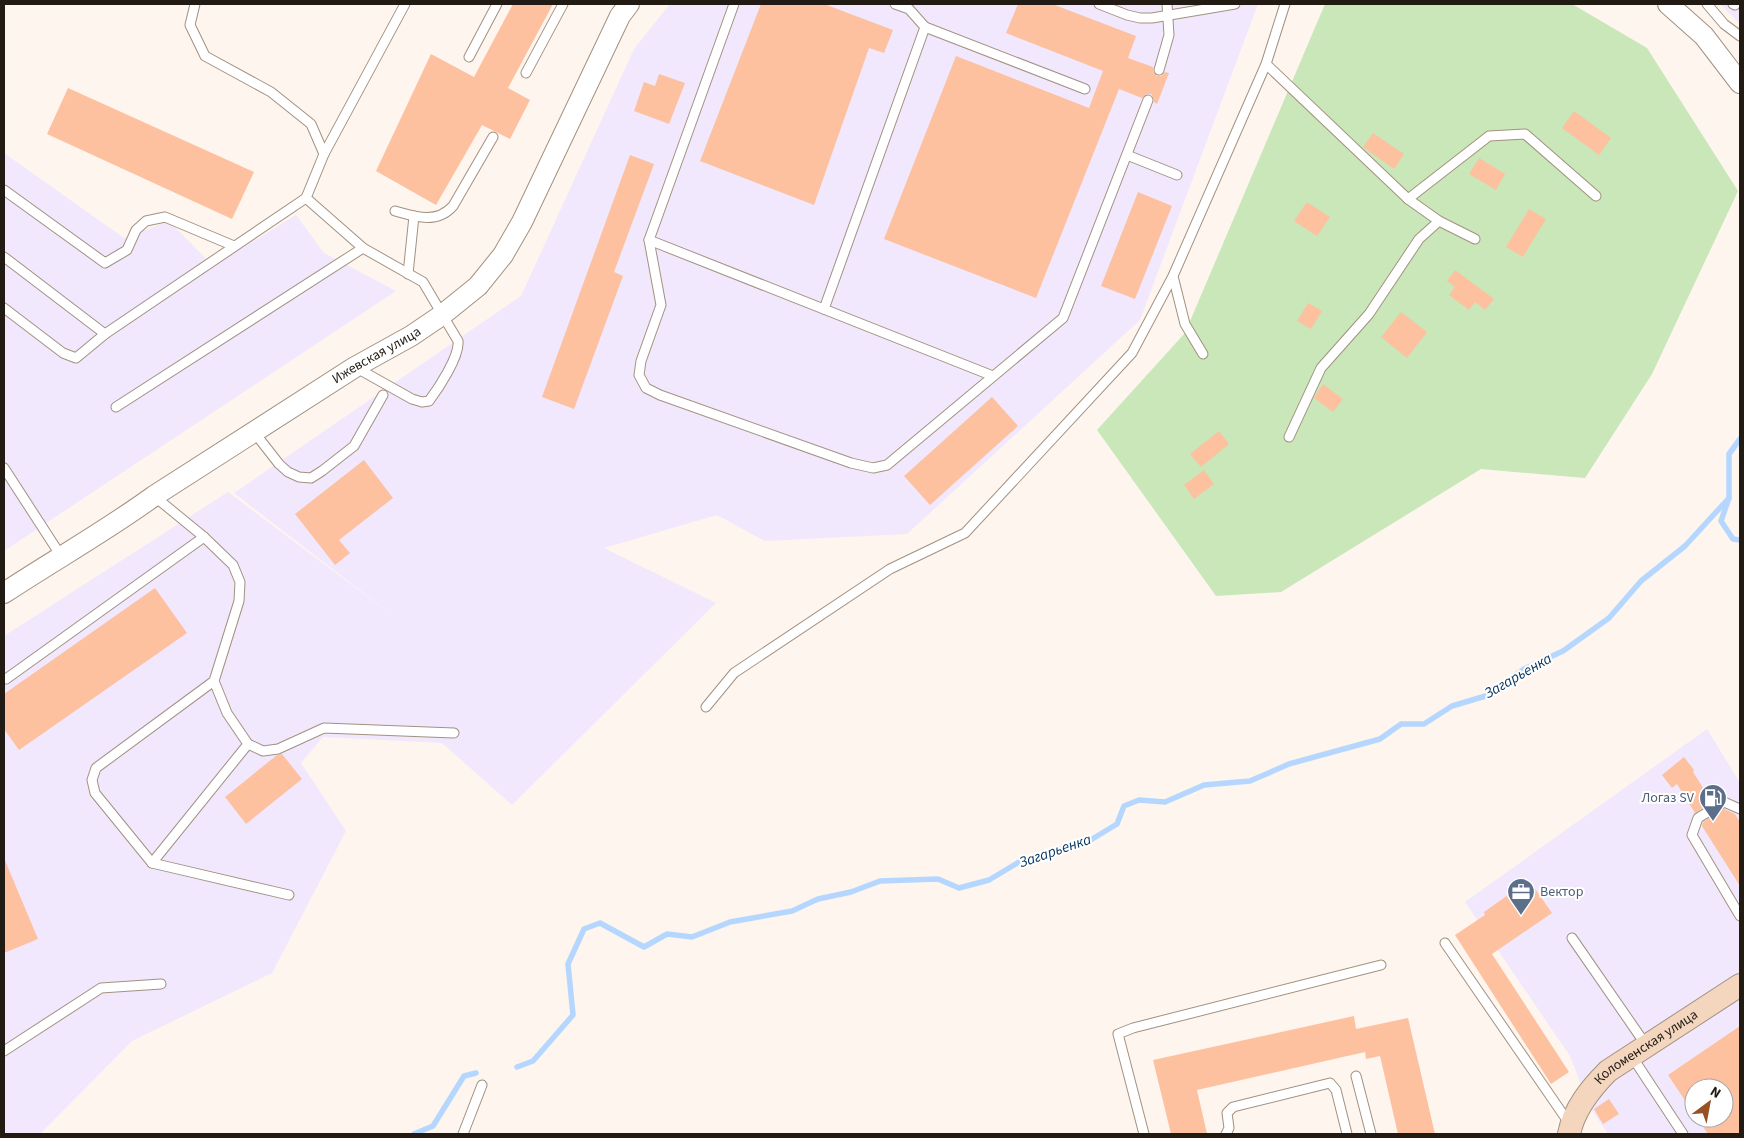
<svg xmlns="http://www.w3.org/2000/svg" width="1744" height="1138" viewBox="0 0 1744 1138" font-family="'Source Sans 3',sans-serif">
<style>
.industrial{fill:#f1e8fd;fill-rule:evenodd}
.green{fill:#c9e7b9}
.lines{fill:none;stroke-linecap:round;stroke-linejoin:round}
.stream{stroke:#b5d7ff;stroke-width:5.5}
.building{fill:#fdc1a0}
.service-casing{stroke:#a39180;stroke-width:11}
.tertiary-casing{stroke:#a39180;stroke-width:22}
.secondary-casing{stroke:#a39180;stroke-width:24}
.service{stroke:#fff;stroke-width:9}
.tertiary{stroke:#fff;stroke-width:20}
.secondary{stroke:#f4d5be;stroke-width:22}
.labels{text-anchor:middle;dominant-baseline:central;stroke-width:4;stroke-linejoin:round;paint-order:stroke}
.street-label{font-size:14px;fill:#211b14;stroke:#fff}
.service-label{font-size:14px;fill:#4e5e75;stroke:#fff;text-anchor:end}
.water-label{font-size:15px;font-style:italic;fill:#0a3662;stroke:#fff}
</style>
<rect width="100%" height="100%" fill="#fdf5ee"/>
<g class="industrial">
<polygon points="670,4 1258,4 1140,320 907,534 765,541 717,515 604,548 716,603 512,805 442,743 323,737 301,763 346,831 272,973 132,1041 40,1134 4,1134 4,636 228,492 396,618 234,493 521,296 634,49"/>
<polygon points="1720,4 1740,4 1740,24"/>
<polygon points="4,153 124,238 169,221 213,266 296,215 324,253 396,291 4,551"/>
<path d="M 1707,729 L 1740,783 L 1740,1134 L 1608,1134 L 1589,1106 L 1570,1056 L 1465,902 ZM 1694,1088 L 1724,1088 L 1724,1118 L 1694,1118 Z"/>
</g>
<polygon class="green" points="1325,4 1572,4 1647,48 1738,191 1652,374 1585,478 1481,469 1281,592 1216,596 1097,430 1185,333"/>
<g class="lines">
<g class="stream">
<polyline points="1740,439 1729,454 1729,498 1721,521 1733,539 1740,540"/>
<polyline points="517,1067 533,1061 573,1015 568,964 584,929 600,923 644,947 667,934 692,937 730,922 792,911 818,899 851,892 880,881 938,879 959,888 989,880 1019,862 1089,841 1117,824 1124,806 1139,800 1165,802 1204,785 1250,781 1289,764 1380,739 1401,724 1424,724 1452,706 1489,695 1524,669 1563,651 1609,618 1641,581 1685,546 1729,498"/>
<polyline points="414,1134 433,1126 464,1076 476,1073"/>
</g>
</g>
<g class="building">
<polygon points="513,4 553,4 508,88 530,100 510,139 482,125 436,205 376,171 431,54 474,77"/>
<polygon points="761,4 824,4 893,30 884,53 869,48 814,205 700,161"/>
<polygon points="1018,4 1052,4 1136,36 1128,58 1153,67 1153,72 1157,76 1161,76 1165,72 1169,73 1157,104 1154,102 1154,99 1151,94 1147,94 1142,98 1119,89 1036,298 884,239 956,56 1089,108 1103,71 1006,33"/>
<polygon points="659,74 685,83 669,124 634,111 644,82 655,86"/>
<polygon points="68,88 254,172 232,219 47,134"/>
<polygon points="1574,111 1611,138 1599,155 1562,128"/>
<polygon points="1373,133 1404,154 1394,169 1363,147"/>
<polygon points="630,155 654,164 614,272 623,276 574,409 542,397"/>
<polygon points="1479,158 1505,174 1496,190 1469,174"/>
<polygon points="1138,192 1172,206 1135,299 1101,286"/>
<polygon points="1307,202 1330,217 1317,236 1294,221"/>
<polygon points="1529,209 1546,219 1523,257 1506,247"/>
<polygon points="1455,270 1494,299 1485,310 1475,302 1469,310 1449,295 1455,287 1447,281"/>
<polygon points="1308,303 1322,311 1311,329 1297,321"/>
<polygon points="1401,312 1427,332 1407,358 1381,337"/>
<polygon points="1323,384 1343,399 1333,412 1314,398"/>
<polygon points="992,397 1018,426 930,505 904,476"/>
<polygon points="1219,431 1229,444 1201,467 1190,454"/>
<polygon points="364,460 393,498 339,540 350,553 335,565 295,514"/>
<polygon points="1204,470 1214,484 1194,499 1184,485"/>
<polygon points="155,588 187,633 19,750 4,729 4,694"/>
<polygon points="282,754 302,779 246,824 225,797 277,755"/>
<polygon points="1684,757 1694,770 1693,772 1712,802 1695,813 1677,784 1672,788 1662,775"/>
<polygon points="1724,809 1735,814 1740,822 1740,886 1702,826 1703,822"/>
<polygon points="4,858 38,939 4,953"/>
<polygon points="1529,880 1552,913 1492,954 1569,1072 1551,1084 1455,935 1485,915 1484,912"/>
<polygon points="1354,1016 1356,1029 1408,1018 1435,1134 1398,1134 1380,1056 1366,1059 1365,1052 1197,1090 1207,1134 1171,1134 1153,1060"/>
<polygon points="1740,1026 1740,1134 1708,1134 1697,1118 1724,1118 1724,1088 1694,1088 1694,1114 1668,1075"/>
<polygon points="1609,1099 1619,1114 1603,1124 1594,1109"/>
</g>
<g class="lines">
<defs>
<g id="service">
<path d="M 195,4 L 190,25 L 205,56 L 271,92 L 311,124 L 324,154 L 306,198 L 363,248 L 423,282 L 458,341 C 460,356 438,389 429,401 L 422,402 L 412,399 L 355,367"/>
<polyline points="734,4 649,240 661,305 641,361 639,375 646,388 660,395 851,463 873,468 887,465 1063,318 1148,100"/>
<polyline points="1099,4 1127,15 1140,18 1152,18 1235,4"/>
<polyline points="1707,4 1724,24 1740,36"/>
<polyline points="1733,4 1735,5"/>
<polyline points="925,27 1085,89"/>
<polyline points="469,57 497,4"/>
<polyline points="1266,64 1408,199 1439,221 1475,239"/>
<polyline points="1159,70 1169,35 1167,4"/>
<polyline points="526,73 563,4"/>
<polyline points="324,154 405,4"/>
<polyline points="1127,155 1177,175"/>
<polyline points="4,190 105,263 127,250 136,230 146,221 165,217 234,246"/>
<polyline points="1408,199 1489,136 1525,134 1596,196"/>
<path d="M 395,211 C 416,217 437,224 453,206 L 493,137"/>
<polyline points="649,240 993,376"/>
<polyline points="4,257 105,334 306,198"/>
<polyline points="408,274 414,216"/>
<polyline points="1173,276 1185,324 1203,354"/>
<polyline points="4,308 63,353 76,358 105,334"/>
<polyline points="824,309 925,27 909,9 895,4"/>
<polyline points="116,407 363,248"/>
<polyline points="254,432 279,464 288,472 299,477 311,478 322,471 354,446 383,395"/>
<polyline points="1289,437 1321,368 1369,314 1419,239 1439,221"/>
<polyline points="4,468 61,556"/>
<polyline points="154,496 204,537 233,565 240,582 239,601 214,681 96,768 92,780 95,793 152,863 289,895"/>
<polyline points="6,679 204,537"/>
<polyline points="214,681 227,713 248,744 263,751 278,749 324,728 454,733"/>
<polyline points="706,707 734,673 890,569 965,533 1132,353 1173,276 1266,64 1285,4"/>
<polyline points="1740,809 1724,802 1698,818 1692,835 1740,916"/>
<polyline points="152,863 248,744"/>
<polyline points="1572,938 1646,1045"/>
<polyline points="1445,943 1569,1123"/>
<polyline points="4,1051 101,988 161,984"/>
<polyline points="1631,1055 1683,1134"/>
<polyline points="1356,1076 1371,1134"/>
<polyline points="463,1134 482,1085"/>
<polyline points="1144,1134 1118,1034 1133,1028 1381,965"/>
<polyline points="1226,1134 1229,1128 1227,1113 1233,1107 1330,1083 1336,1090 1347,1134"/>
</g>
<g id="tertiary">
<polyline points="1668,4 1704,36 1740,83"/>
<path id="s1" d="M 4,593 C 54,560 106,531 154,496 L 355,367 L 411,336 L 442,315 L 478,286 L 503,255 L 522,222 L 620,16 L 629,4"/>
</g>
<g id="secondary">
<path id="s2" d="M 1569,1134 C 1574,1109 1590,1089 1608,1071 L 1740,985"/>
</g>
</defs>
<use href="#service" class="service-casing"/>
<use href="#tertiary" class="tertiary-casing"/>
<use href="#secondary" class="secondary-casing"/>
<use href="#service" class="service"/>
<use href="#tertiary" class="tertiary"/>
<use href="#secondary" class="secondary"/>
</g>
<defs>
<symbol id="fuel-pin" viewBox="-11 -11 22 30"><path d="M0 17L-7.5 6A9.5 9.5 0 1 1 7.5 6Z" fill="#5c6f8a" stroke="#fff"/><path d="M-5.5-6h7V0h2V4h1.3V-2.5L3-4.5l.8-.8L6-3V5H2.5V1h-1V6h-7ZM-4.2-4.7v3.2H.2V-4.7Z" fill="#fff"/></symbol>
<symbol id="office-pin" viewBox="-11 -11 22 30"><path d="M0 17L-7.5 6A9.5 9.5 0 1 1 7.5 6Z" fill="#5c6f8a" stroke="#fff"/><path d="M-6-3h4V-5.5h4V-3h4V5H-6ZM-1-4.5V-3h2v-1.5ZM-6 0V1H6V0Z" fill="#fff"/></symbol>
</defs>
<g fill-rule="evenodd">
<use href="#fuel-pin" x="1697" y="782" width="32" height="43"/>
<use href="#office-pin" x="1505" y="876" width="32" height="43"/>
</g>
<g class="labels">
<g class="street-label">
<text stroke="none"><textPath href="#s1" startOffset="442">Ижевская улица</textPath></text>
<text stroke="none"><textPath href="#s2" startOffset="120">Коломенская улица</textPath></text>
</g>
<g class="service-label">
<text x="1694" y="798">Логаз SV</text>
<text x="1540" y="892" text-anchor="start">Вектор</text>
</g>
<g class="water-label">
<text transform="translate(1518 676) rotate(-30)">Загарьенка</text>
<text transform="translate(1055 851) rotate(-19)">Загарьенка</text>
</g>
</g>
<rect width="1744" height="1138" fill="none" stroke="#211b14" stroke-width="10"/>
<g transform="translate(1709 1103) rotate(32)"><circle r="24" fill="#ffffff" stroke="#a6a4a1"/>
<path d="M0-4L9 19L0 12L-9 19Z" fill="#965224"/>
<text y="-8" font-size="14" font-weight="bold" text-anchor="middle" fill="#211b14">N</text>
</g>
</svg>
